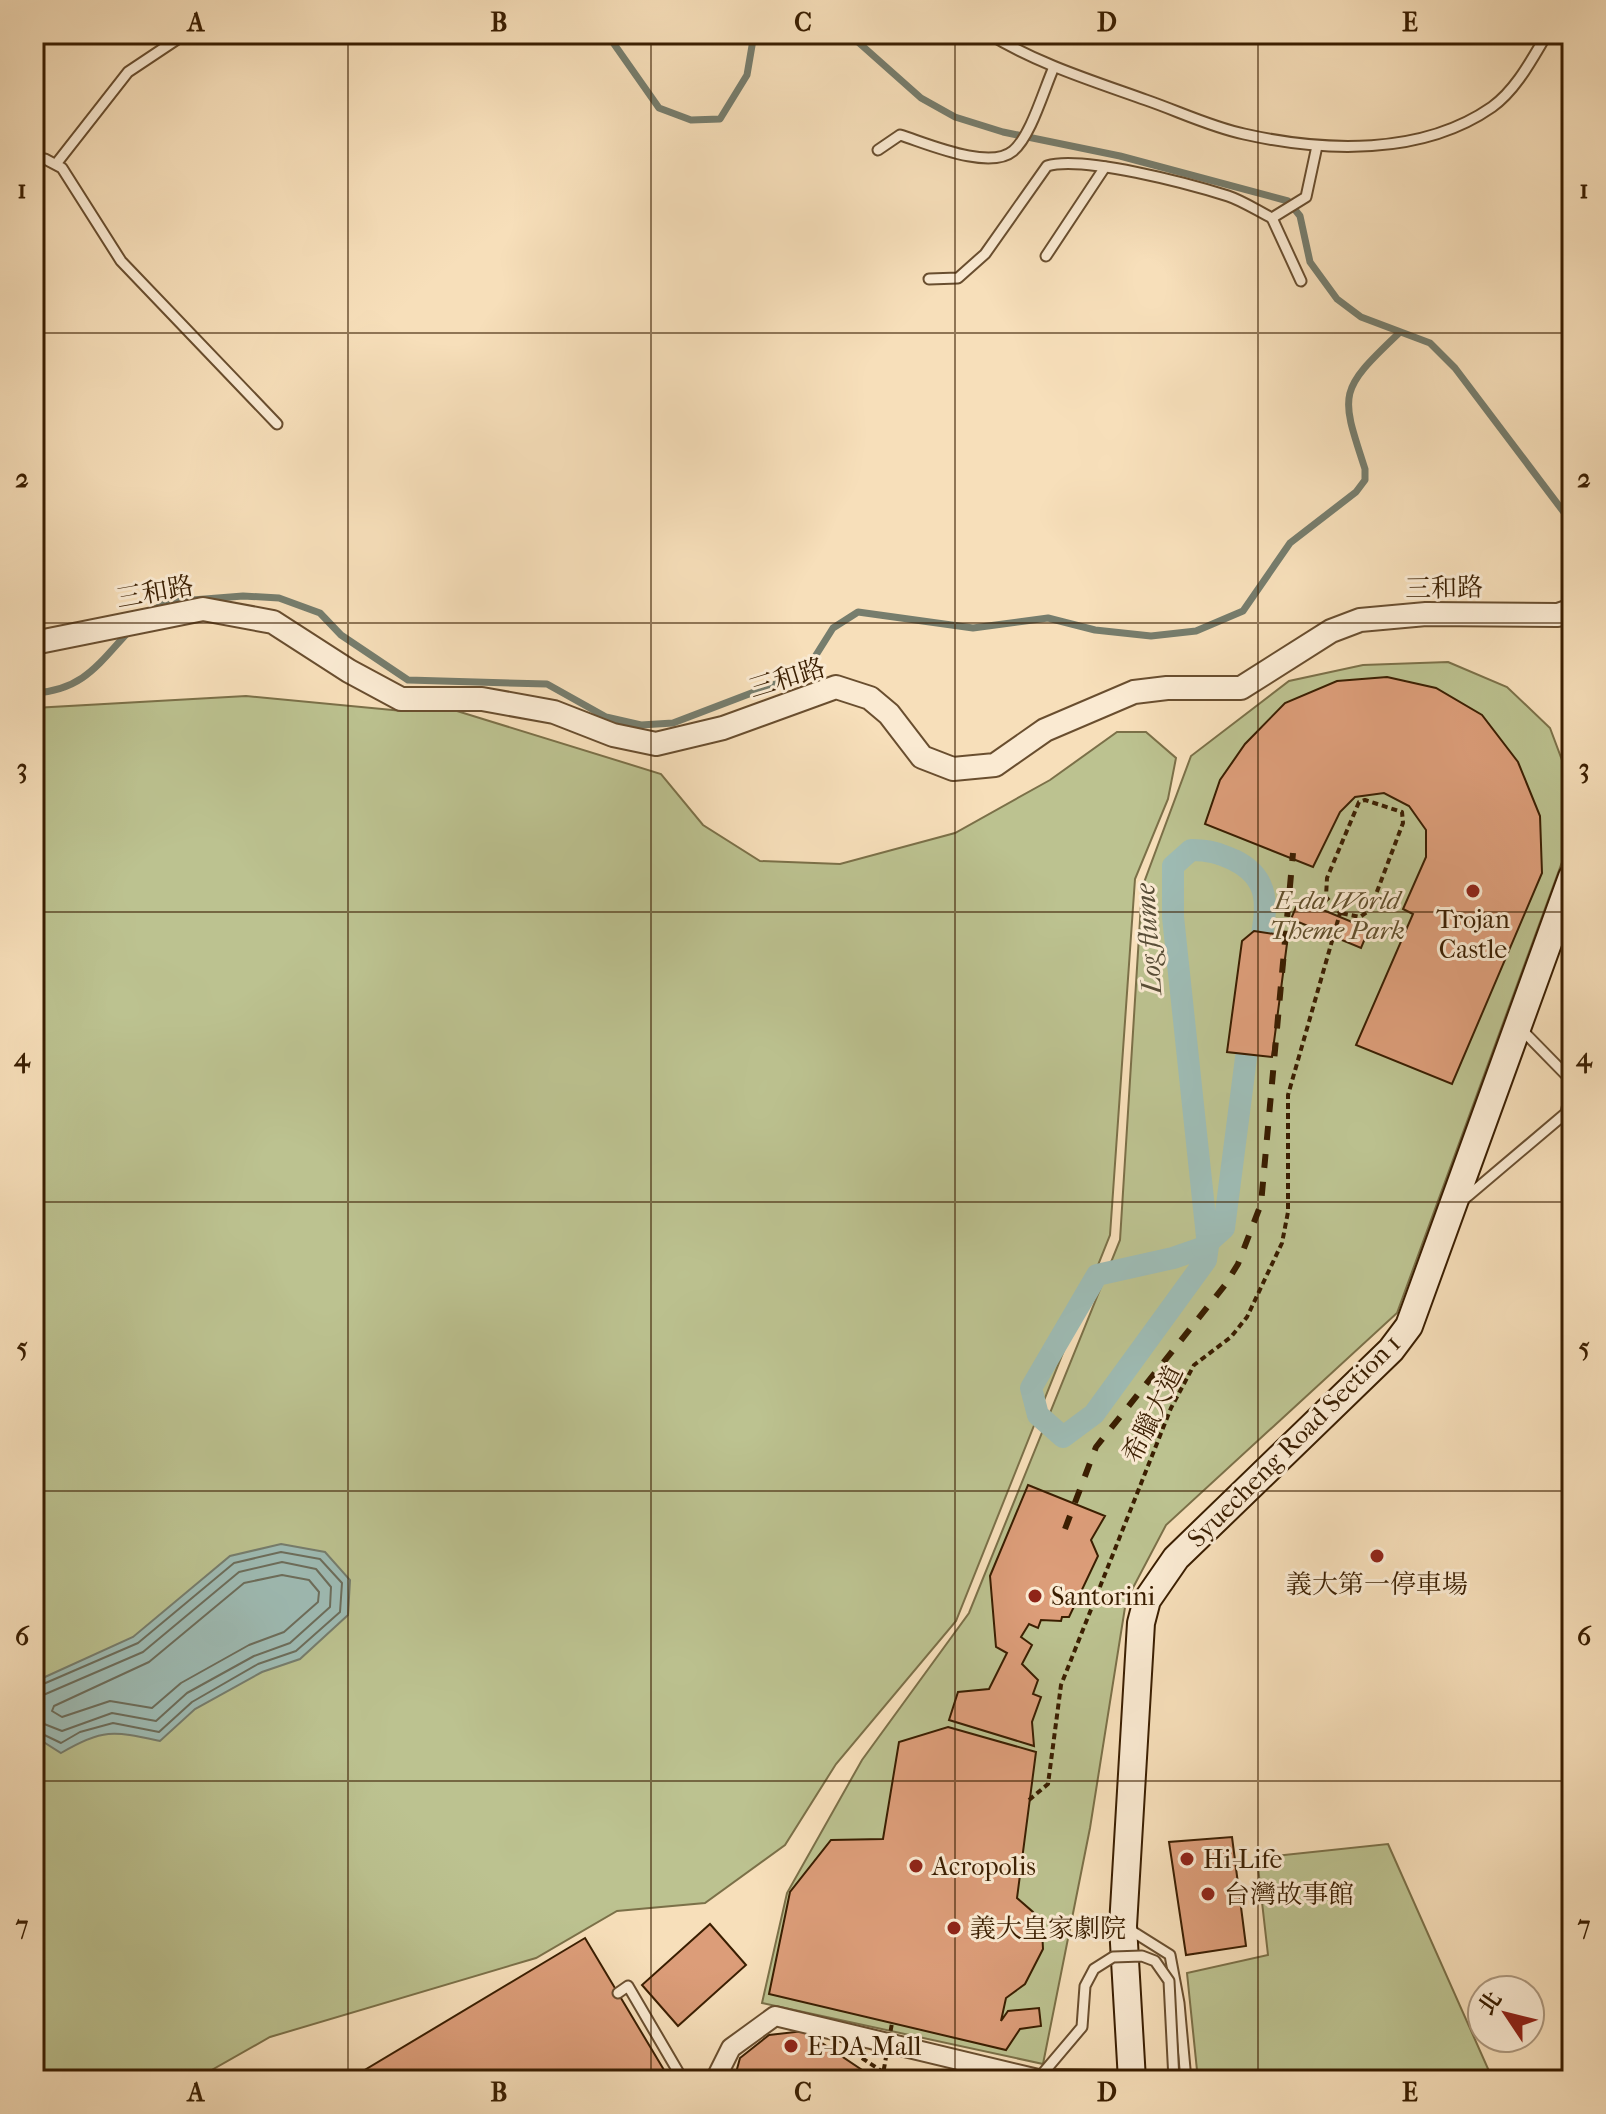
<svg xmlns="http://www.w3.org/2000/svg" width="1606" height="2114" viewBox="0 0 1606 2114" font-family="'IM FELL French Canon','Noto Serif TC',serif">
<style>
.green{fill:#bcc290;stroke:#7b7048;stroke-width:2}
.water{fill:#9ebcb5;stroke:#767d6d;stroke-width:2}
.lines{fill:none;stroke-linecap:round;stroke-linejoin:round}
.shore{stroke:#6c6d5b;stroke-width:2}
.stream{stroke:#767d6d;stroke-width:7}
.canal{stroke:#9ebcb5;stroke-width:22}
.building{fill:#dc9d79;stroke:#3a1e01;stroke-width:2}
.service-casing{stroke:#694e2f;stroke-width:13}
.minor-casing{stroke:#694e2f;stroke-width:22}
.tertiary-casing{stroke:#694e2f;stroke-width:26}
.secondary-casing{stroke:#3a1e01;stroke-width:30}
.path{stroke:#3a1e01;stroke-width:4;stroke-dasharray:6 4;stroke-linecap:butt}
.service{stroke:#faead2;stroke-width:9}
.minor{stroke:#faead2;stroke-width:18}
.tertiary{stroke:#faead2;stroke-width:22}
.secondary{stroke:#faead2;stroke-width:26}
.rail{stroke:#3a1e01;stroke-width:6;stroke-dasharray:14 14;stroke-linecap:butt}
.service-bridge-casing{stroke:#694e2f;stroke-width:13;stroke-linecap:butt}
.path-bridge{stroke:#3a1e01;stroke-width:4;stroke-dasharray:6 4;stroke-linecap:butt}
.service-bridge{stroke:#faead2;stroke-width:9}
.grid{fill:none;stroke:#3a1e01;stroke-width:2;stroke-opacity:0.55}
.poi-dot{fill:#8f2418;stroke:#faead2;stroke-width:3}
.labels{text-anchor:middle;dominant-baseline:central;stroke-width:6;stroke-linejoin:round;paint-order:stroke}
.street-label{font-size:26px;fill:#3a1e01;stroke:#faead2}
.park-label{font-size:26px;font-style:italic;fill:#614f2c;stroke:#faead2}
.poi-label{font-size:26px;fill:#3a1e01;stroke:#faead2;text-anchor:start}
.water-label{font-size:28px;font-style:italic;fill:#584d37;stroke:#faead2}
.neatline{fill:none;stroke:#3a1e01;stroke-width:3}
.grid-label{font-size:26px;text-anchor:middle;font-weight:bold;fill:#3a1e01}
</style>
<rect width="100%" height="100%" fill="#f7dfba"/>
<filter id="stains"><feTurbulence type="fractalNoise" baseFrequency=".0025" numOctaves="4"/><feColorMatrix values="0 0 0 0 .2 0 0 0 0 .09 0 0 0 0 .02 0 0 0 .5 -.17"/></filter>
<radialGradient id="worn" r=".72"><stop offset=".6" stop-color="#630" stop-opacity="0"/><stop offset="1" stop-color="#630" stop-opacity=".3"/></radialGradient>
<g class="green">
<polygon points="1448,662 1507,687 1550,728 1571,784 1569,843 1397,1313 1166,1525 1126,1601 1090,1828 1043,2064 762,2003 787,1893 862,1760 969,1613 1120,1240 1142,888 1191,756 1289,681 1363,665"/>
<polygon points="246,696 403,711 457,711 661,774 703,825 760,861 840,864 955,833 1050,780 1117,732 1146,732 1176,758 1168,799 1135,879 1110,1235 956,1621 836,1764 785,1845 705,1903 617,1911 536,1958 270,2037 194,2080 34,2080 34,708"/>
<polygon points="1388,1844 1493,2080 1198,2080 1187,1973 1268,1955 1257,1858"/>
</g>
<path class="water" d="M 281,1544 L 325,1552 L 350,1580 L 348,1615 L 300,1659 L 262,1672 L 195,1709 L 160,1741 C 114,1731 103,1728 61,1753 L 34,1736 L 34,1682 L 133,1637 L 230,1556 Z"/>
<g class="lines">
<g class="shore">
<polygon points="282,1575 309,1580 319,1592 318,1602 284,1632 249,1645 181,1683 152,1708 110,1701 62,1717 52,1711 54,1706 149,1662 244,1583"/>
<polyline points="34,1688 138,1643 234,1563 281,1552 320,1559 342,1583 340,1612 296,1651 258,1664 192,1702 159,1732 113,1723 80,1732 61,1743 34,1730"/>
<polyline points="34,1699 143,1652 239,1572 282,1562 316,1569 331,1587 330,1607 290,1643 254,1656 187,1693 156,1721 112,1713 62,1731 34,1720"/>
</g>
<g class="stream">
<polyline points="607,34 659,108 691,120 720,119 747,75 754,34"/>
<polyline points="849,34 921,98 955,117 1003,132 1120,156 1288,201 1300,216 1310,262 1337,299 1361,317 1430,343 1455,368 1572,523"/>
<path d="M 152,611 L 167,602 L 243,596 L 279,598 L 320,613 L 341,635 L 408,680 L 547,684 L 606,717 L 641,725 L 673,723 L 778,683 L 811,663 L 833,628 L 858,612 L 973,628 L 1048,618 L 1095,630 L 1151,636 L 1196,631 L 1243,611 L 1290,543 L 1356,492 L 1365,480 L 1365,469 C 1340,393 1338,391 1398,334"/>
<path d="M 34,693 C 84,690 99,663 131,629"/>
</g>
<g class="canal">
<path d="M 1202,1248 L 1173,1258 L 1097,1275 L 1031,1388 L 1038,1415 L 1063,1437 L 1094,1414 L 1206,1260 L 1208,1246 L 1173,917 L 1173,866 L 1191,850 C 1209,850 1218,853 1234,860 C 1279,882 1263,919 1258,961"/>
<polyline points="1202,1248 1224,1228 1250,1027"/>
</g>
</g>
<g class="building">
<polygon points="1387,677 1436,688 1482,715 1518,762 1540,816 1542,873 1452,1084 1356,1045 1413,914 1403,909 1426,857 1426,830 1409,806 1384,793 1355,797 1340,812 1313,867 1205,824 1220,780 1245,744 1285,703 1337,681"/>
<polygon points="1299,900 1369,929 1361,948 1291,919"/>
<polygon points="1254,931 1288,936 1272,1057 1227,1052 1242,941"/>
<polygon points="1028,1485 1105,1516 1091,1540 1098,1556 1069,1617 1062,1617 1061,1621 1041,1620 1038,1628 1029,1624 1021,1637 1032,1645 1022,1664 1038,1680 1033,1694 1041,1697 1032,1722 1034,1746 949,1720 958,1692 989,1689 1007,1653 996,1647 990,1576"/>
<polygon points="948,1727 1036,1752 1017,1898 1033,1912 1042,1929 1043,1949 1025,1984 1006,1998 1001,2021 1008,2011 1039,2008 1041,2026 1020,2029 1006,2050 769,1994 790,1892 831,1840 883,1839 899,1742"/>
<polygon points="1232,1837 1246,1946 1186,1955 1169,1842"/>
<polygon points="710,1924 746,1965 678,2026 642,1985"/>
<polygon points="585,1938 670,2080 348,2080"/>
<polygon points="804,2031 877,2080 734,2080 740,2058 769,2035"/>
</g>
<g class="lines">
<defs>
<g id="service">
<path d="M 989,34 C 1038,64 1093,81 1146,100 C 1178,111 1211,127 1244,134 C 1324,152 1422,156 1492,107 C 1516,90 1532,59 1547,34"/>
<path d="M 878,150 L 900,135 C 926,143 989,171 1013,151 C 1031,136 1044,89 1054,67"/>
<polyline points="34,159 45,159 62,168 121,261 277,424"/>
<polyline points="56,164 128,72 185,34"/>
<polyline points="1272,218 1301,281"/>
<polyline points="1046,256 1105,167"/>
<path d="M 929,279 L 958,278 L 985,254 L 1047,166 C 1082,155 1190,184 1228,196 C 1243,201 1258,211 1272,218 L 1306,197 L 1317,146"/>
<polyline points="1569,387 1572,387"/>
<polyline points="1521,1029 1572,1081"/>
<polyline points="1462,1201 1566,1113 1572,1085"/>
<polyline points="1127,1928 1170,1955 1179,2003 1186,2080"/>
<polyline points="618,1993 628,1986 683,2080"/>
</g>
<polyline id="minor" points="715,2080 731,2048 775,2016 1038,2079 1132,2080"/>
<polyline id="tertiary" points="34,643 203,609 273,622 349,671 401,699 482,699 554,712 613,735 656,744 723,728 836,687 870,698 889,714 922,757 953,769 995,765 1045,730 1134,692 1167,688 1241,688 1331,631 1360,620 1426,614 1558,615 1572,610"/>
<polyline id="secondary" points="1132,2080 1123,1926 1141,1623 1147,1600 1176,1558 1391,1350 1409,1326 1572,877"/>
</defs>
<use href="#service" class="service-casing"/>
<use href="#minor" class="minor-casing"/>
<use href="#tertiary" class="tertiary-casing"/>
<use href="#secondary" class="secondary-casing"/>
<g class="path">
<polyline points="1029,1800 1048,1784 1061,1685 1171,1408 1194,1365 1231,1337 1247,1317 1282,1243 1288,1212 1288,1095 1340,913 1326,897 1327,878 1359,802 1365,800 1402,812 1403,823 1370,910 1360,917 1340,913"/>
<polyline points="862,2058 883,2072"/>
</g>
<use href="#service" class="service"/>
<use href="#minor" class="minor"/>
<use href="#tertiary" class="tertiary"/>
<use href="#secondary" class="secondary"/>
<polyline class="rail" points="1065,1529 1096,1447 1225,1285 1238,1264 1261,1204 1293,853"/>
<defs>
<polyline id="service-bridge" points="1038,2079 1082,2027 1085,1986 1094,1969 1113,1957 1142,1956 1155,1961 1169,1981 1174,2080"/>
</defs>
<use href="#service-bridge" class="service-bridge-casing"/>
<polyline class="path-bridge" points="882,2080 892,2023"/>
<use href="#service-bridge" class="service-bridge"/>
</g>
<path class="grid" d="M 348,34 L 348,2080M 651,34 L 651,2080M 955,34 L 955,2080M 1258,34 L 1258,2080M 34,333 L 1572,333M 34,623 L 1572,623M 34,912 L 1572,912M 34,1202 L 1572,1202M 34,1491 L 1572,1491M 34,1781 L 1572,1781"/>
<g class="poi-dot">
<circle cx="1473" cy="891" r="8"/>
<circle cx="1377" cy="1556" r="8"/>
<circle cx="1035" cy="1596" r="8"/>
<circle cx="1187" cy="1859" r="8"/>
<circle cx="916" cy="1866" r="8"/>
<circle cx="1208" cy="1894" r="8"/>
<circle cx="954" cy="1928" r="8"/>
<circle cx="791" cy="2046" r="8"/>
</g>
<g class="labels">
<g class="street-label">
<text transform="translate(1444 588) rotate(-1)">三和路</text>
<text transform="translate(155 592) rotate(-10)">三和路</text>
<text transform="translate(787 678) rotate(-17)">三和路</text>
<text transform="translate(1153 1414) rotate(-64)">希臘大道</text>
<text transform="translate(1294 1441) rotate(-45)">Syuecheng Road Section 1</text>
</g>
<g class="park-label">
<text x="1337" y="900">E-da World<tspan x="1337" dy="30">Theme Park</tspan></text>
</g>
<g class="poi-label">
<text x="1473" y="919" text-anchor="middle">Trojan<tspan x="1473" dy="30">Castle</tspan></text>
<text x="1377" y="1584" text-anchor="middle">義大第一停車場</text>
<text x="1051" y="1596">Santorini</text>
<text x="1203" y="1859">Hi-Life</text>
<text x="932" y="1866">Acropolis</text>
<text x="1224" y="1894">台灣故事館</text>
<text x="970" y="1928">義大皇家劇院</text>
<text x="807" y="2046">E-DA Mall</text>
</g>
<g class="water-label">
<text transform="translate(1148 939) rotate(-94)">Log flume</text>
</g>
</g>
<rect width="1606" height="2114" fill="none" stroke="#f7dfba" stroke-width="88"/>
<g transform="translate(1506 2014) rotate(305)"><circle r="38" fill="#faead2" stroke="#ad987e" stroke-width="2"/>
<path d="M0-6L14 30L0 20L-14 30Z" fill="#8f2418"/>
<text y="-12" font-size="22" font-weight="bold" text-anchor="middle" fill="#3a1e01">北</text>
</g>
<rect x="44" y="44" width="1518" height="2026" class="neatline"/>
<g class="grid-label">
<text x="196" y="31">A</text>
<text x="499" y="31">B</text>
<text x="803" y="31">C</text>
<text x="1107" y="31">D</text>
<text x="1410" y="31">E</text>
<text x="22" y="198">1</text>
<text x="1584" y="198">1</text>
<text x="22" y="487">2</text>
<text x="1584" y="487">2</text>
<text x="22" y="777">3</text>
<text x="1584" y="777">3</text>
<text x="22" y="1066">4</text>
<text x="1584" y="1066">4</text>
<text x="22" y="1356">5</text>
<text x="1584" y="1356">5</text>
<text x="22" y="1645">6</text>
<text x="1584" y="1645">6</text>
<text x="22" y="1934">7</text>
<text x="1584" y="1934">7</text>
<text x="196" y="2101">A</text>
<text x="499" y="2101">B</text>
<text x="803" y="2101">C</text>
<text x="1107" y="2101">D</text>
<text x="1410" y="2101">E</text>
</g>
<rect width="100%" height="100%" filter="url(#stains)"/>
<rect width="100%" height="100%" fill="url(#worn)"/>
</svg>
